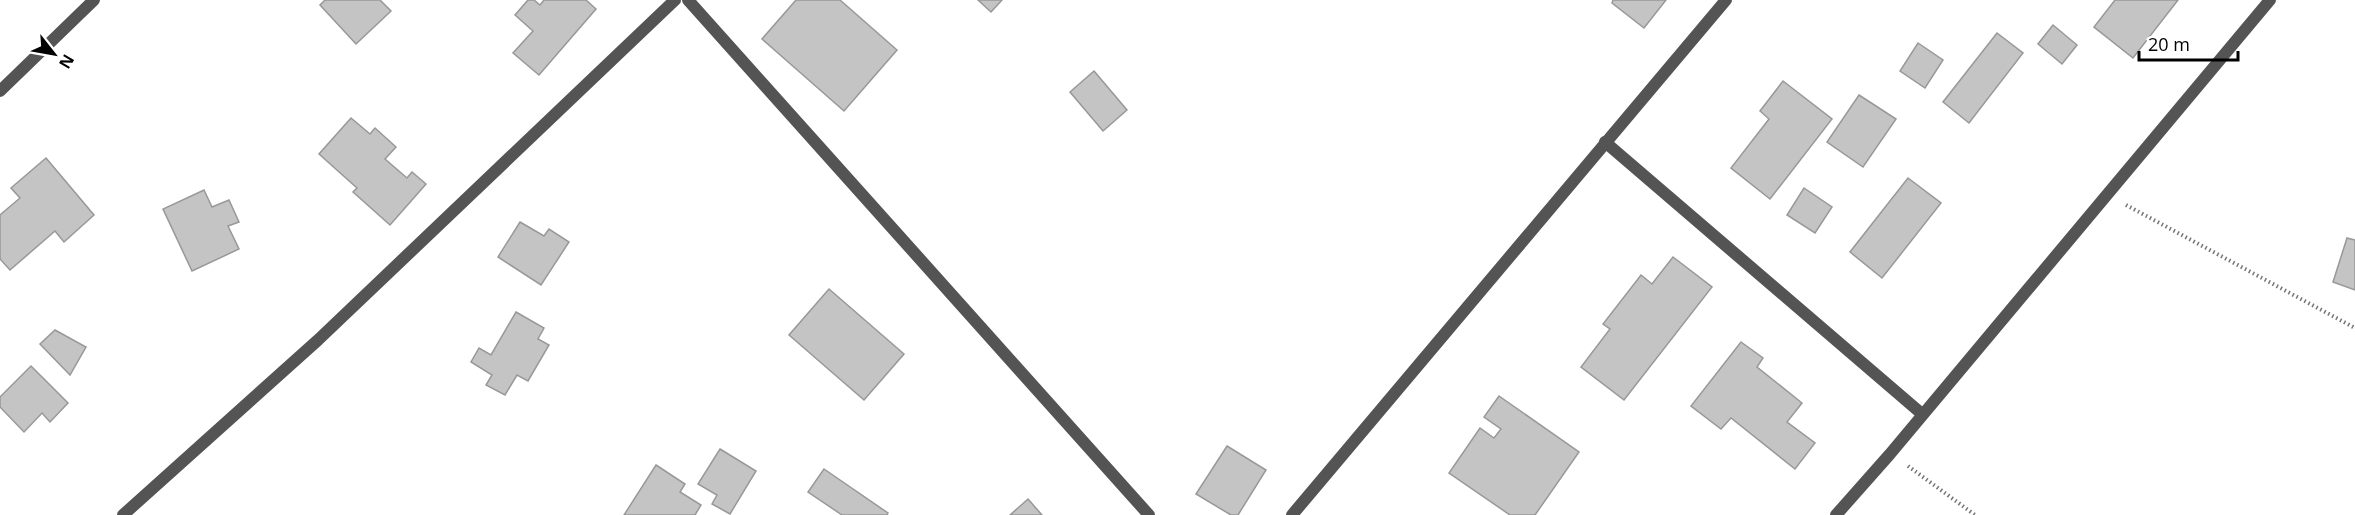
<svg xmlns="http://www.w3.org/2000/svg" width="2355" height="515" viewBox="0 0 2355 515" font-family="'Open Sans',sans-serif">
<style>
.building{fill:#c4c4c4;stroke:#989898;stroke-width:1.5}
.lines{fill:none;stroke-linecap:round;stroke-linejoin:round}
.path{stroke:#767676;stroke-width:4;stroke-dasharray:1.5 3;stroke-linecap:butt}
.minor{stroke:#545454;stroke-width:12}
</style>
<rect width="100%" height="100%" fill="#fff"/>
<g class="building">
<polygon points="325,0 380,0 391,11 356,44 320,5"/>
<polygon points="528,0 534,0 540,5 544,0 586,0 596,9 539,75 513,53 533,31 515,15"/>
<polygon points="796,0 840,0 897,50 844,111 762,39"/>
<polygon points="978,0 1002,0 991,12"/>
<polygon points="1613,0 1666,0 1644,28 1612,3"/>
<polygon points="2115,0 2178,0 2133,58 2094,27"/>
<polygon points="2053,25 2077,45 2062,64 2038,44"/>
<polygon points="1997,33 2023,53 1969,123 1943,102"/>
<polygon points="1918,43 1943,60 1925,88 1900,71"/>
<polygon points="1094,71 1127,110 1103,131 1070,92"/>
<polygon points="1783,81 1832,119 1770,199 1731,168 1769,119 1760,111"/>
<polygon points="1859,95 1896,119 1863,167 1827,142"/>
<polygon points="351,118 370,134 375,128 396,147 385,159 407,178 412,172 426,184 390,225 353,192 357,188 319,154"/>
<polygon points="46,158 94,215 64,242 55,231 10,270 0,259 0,215 20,198 11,188"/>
<polygon points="1908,178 1941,203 1882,278 1850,252"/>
<polygon points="1804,188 1832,207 1815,233 1787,215"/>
<polygon points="204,190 212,207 229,200 239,222 228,226 239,249 192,271 163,209"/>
<polygon points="520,222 544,236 549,229 569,242 541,285 498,257"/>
<polygon points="2347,238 2355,240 2355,290 2333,282"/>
<polygon points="1673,257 1712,287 1624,400 1581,367 1610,329 1603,324 1641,275 1652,284"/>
<polygon points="829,289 904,354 864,400 789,335"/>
<polygon points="516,312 544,328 538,339 549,345 528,381 517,375 505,395 486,385 492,375 471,362 479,348 491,355"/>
<polygon points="55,330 86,347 70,375 40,344"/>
<polygon points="1741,342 1763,358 1757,367 1802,403 1787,422 1815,443 1795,469 1731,418 1721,429 1691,406"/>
<polygon points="31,366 68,403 50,422 42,413 24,432 0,407 0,397"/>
<polygon points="1499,396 1579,452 1535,515 1510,515 1449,473 1480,428 1494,438 1501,429 1484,417"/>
<polygon points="1227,446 1266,470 1238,515 1231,515 1196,494"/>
<polygon points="720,449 756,471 730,514 712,504 717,495 698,484"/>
<polygon points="656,465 685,484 680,492 701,505 695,515 624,515"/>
<polygon points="824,469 888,513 887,515 842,515 808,492"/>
<polygon points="1028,499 1042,515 1010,515"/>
</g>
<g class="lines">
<g class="path">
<polyline points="2126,205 2355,328"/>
<polyline points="1908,466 1975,515"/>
</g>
<g class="minor">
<polyline points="688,0 1149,515"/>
<polyline points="0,91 94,0"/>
<polyline points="1605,142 1922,414"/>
<polyline points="123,515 318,340 675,0"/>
<polyline points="1292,515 1726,0"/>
<polyline points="1836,515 1890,454 2270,0"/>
</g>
</g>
<g transform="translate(54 54) rotate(121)" stroke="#ffffff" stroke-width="4.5" paint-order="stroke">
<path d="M0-4.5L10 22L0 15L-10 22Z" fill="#000000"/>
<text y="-9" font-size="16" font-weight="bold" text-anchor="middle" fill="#000000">N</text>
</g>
<path d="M2139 51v9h99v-9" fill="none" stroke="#000000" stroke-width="3"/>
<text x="2148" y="51" font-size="18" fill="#000000" stroke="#ffffff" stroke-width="4.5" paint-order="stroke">20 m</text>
</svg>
